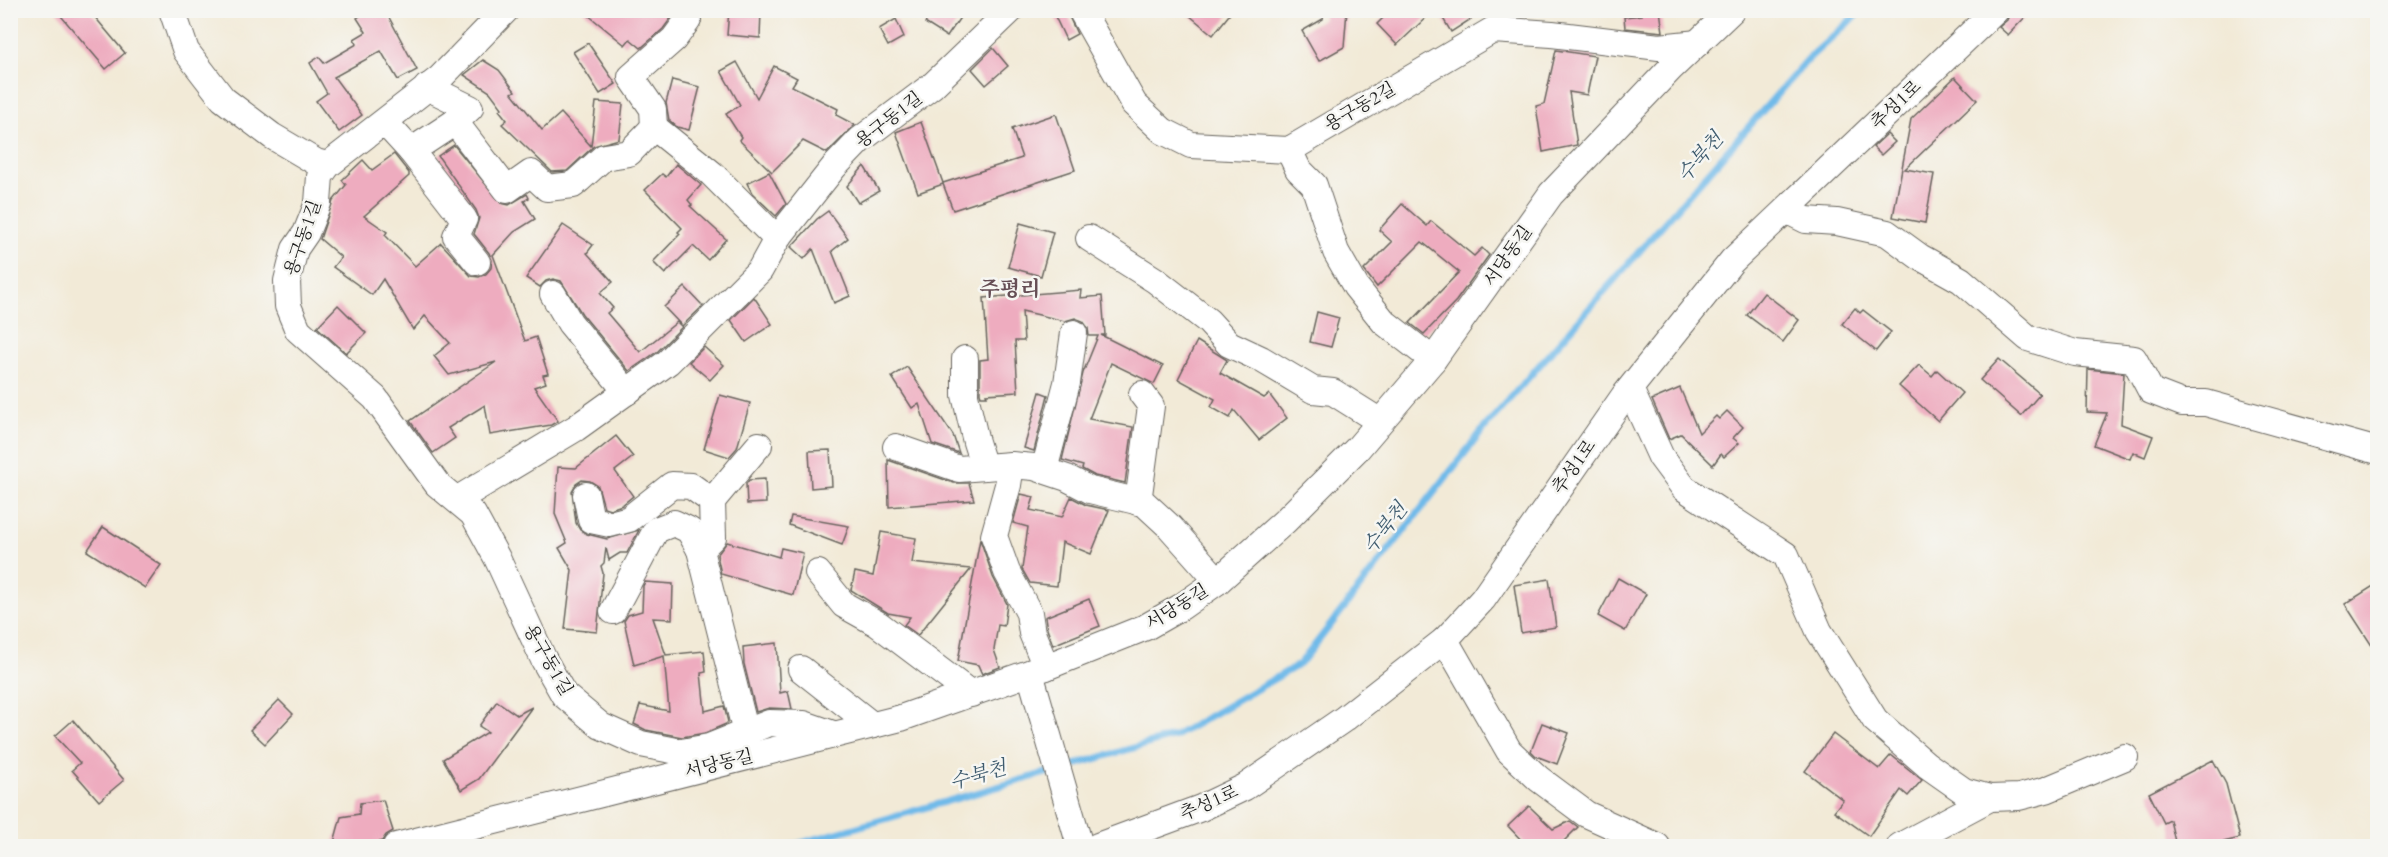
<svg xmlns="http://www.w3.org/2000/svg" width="2388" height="857" viewBox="0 0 2388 857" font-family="Cardo,'Noto Serif KR',serif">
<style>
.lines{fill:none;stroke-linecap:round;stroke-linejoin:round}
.stream{stroke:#70bae9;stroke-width:7}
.building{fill:#eeacbf}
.minor-casing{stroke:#67645d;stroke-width:28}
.minor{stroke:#fff;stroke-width:26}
.labels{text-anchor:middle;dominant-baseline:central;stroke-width:5;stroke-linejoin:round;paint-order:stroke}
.street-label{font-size:18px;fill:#1c1c1c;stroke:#f6f6f2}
.water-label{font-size:20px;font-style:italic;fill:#3e5b6e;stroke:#f6f6f2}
.quarter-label{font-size:21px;font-weight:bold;fill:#664e55;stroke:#f6f6f2}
</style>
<rect width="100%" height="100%" fill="#f6f6f2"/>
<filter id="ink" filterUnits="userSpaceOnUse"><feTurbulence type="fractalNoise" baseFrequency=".0167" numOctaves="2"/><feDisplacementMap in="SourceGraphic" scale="12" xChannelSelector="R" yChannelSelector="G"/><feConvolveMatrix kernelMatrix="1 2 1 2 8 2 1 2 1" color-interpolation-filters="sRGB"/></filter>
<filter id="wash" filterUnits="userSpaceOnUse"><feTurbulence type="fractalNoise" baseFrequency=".008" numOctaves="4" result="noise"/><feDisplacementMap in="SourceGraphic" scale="24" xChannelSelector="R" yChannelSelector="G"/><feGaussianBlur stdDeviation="1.35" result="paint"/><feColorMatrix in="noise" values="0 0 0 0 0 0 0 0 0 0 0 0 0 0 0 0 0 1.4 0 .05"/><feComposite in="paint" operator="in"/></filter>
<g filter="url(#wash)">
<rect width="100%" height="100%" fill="#f2ead7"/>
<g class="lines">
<polyline class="stream" points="791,846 1175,736 1300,664 1486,426 1809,58 1862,10"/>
</g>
<g id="blocks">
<g class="building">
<polygon points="56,10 89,10 125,53 106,69"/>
<polygon points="369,10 385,10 417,70 398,80 381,51 334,77 362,115 339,132 316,101 327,93 310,63 319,57 324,63 357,44 354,39 366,32 357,18"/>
<polygon points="582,10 677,10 663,29 641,48 630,39 625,45"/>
<polygon points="729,10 761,10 760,38 727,35"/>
<polygon points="934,10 965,10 947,37 925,23"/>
<polygon points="1052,10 1066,10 1077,34 1066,40"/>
<polygon points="1183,10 1233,10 1213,35"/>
<polygon points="1324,10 1347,10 1344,47 1319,61 1302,31 1323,19"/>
<polygon points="1391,10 1434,10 1397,45 1377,24"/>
<polygon points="1438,10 1485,10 1451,32"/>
<polygon points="1641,10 1660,10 1663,32 1625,28 1624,17 1642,15"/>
<polygon points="2011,10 2032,10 2008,35 1999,27 2007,20"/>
<polygon points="896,19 904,37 888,46 879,29"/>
<polygon points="588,43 616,84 600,94 573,52"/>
<polygon points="993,48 1008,66 986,85 972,69"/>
<polygon points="1556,50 1595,56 1587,95 1569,92 1577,145 1543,152 1536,106 1544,104"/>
<polygon points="483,60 499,70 515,91 512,93 542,130 561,113 591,146 596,102 623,104 619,139 594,146 567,171 552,172 502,124 507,120 499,110 502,108 490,92 464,75"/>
<polygon points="737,62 757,98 774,66 797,78 792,86 838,109 836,115 855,125 827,153 803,141 772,172 739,140 741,137 726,114 740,105 721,71"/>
<polygon points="1955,77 1977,100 1905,169 1934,174 1925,223 1893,217 1911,119"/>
<polygon points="672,80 700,87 689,130 677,127 669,120 666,103"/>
<polygon points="1056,114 1075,170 953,210 943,184 918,193 896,132 921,122 943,183 1022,158 1012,129"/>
<polygon points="1887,134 1895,142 1881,155 1873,147"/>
<polygon points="454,145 501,203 509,205 527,194 529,198 524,201 535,219 514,232 493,255 525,341 536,337 548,374 543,375 546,383 534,387 558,421 551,425 490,435 485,405 448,428 455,438 433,453 410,421 496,362 449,375 434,356 450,343 425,316 413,330 383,279 372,295 333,267 341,257 320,239 333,201 346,185 342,180 363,160 372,170 394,154 409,173 409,176 364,216 387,232 385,235 415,266 441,243 471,276 479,277 486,274 491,268 492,260 489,253 474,234 479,218 476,210 438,156"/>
<polygon points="676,164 701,185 688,200 692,205 690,206 726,239 708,260 693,246 665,274 653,262 680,234 678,232 682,228 645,190 662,174 666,177"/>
<polygon points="864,166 879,191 858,203 847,186"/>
<polygon points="769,172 786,204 776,216 752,193 747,183"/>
<polygon points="1402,204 1427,226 1431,221 1474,256 1482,248 1489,255 1456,301 1424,334 1410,323 1459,272 1422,242 1377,287 1364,270 1392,242 1379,230"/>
<polygon points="828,211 848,238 832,251 850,296 834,303 813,249 804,259 791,247 817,219"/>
<polygon points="1020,223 1053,232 1041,276 1008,267"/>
<polygon points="563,225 593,245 587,253 613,282 600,293 613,308 607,313 640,352 677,322 682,327 658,351 629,371 582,314 561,281 553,279 546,281 540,287 526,278"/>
<polygon points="685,287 703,306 682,326 664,307"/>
<polygon points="1081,290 1080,298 1102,296 1105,335 1101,335 1163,366 1154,384 1111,363 1089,419 1133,427 1125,483 1095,476 1082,469 1083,466 1062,460 1083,373 1098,336 1089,336 1088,328 1083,321 1075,318 1065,321 1022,311 1024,341 1015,341 1018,392 986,394 987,396 981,396 980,393 980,360 988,359 984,298"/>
<polygon points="1764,293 1799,320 1783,342 1747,315"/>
<polygon points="754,297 772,324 746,342 731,320"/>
<polygon points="338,305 366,333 346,353 317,327"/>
<polygon points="1855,308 1860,313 1863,310 1891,332 1876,351 1842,324"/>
<polygon points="1317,312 1339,318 1331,347 1310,342"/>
<polygon points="1197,341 1227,360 1220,373 1264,398 1269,394 1287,418 1259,440 1234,410 1230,418 1211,407 1215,399 1178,379"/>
<polygon points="704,347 724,365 710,380 689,362"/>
<polygon points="1999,359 2040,394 2021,416 1980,380"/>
<polygon points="1919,365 1932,376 1937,370 1962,393 1938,421 1899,386"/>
<polygon points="907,367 953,435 959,453 932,444 919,404 912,408 892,377"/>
<polygon points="2088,369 2124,373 2121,424 2153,436 2145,457 2133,452 2130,459 2094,445 2107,413 2087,412"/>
<polygon points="1680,388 1699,433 1716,416 1719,419 1727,411 1743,427 1733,438 1739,443 1724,457 1721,454 1713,465 1681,434 1669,439 1652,400"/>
<polygon points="1040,392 1048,395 1034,451 1024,448"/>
<polygon points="720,395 750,403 737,448 729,457 704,449"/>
<polygon points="616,436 633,457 615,471 633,496 622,505 610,509 604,507 598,486 590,481 582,480 576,484 572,491 576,523 580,530 587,534 607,539 639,530 627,553 620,553 609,560 606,548 604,563 601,566 603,573 597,632 565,629 572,570 559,548 567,543 555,514 558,467 576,468"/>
<polygon points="830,450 832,486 811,488 809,451"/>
<polygon points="888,460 954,483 969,483 974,500 889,507"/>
<polygon points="765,479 766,503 747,504 746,484 749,480"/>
<polygon points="1021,494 1034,497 1030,510 1062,517 1071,497 1086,505 1109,510 1091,554 1062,542 1057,586 1030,583 1022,569 1028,527 1013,523"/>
<polygon points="791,516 849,526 842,545 789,525"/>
<polygon points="103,527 161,565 145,588 87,551"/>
<polygon points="881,532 916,538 912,563 971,569 918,635 904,625 910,617 888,613 851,590 855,572 873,576"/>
<polygon points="980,539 993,577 1007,604 1004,626 998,625 994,650 1000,667 982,674 978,665 958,661"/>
<polygon points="727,542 779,557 781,548 803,553 793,595 721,574 717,555"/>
<polygon points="1618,578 1646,594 1625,631 1598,616"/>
<polygon points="1549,579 1556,627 1521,633 1514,585"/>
<polygon points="645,582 673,584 672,619 653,618 666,655 704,651 706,672 701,673 705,711 724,706 728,722 726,724 705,733 682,737 646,730 634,724 640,705 669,711 664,656 634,665 624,621 628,615 642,611 643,586"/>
<polygon points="2378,583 2378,655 2345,604"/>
<polygon points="1089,599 1100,626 1053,645 1047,629 1045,617"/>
<polygon points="777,643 780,693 788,691 792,709 769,708 756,712 744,664 743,647"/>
<polygon points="279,700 293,714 265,744 250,730"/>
<polygon points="497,701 517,715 532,707 479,779 461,790 443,759 488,732 479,726"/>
<polygon points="73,720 124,780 99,801 72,770 80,763 55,736"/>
<polygon points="1542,723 1569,733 1557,764 1536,756 1531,751"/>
<polygon points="1833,734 1879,769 1891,755 1922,780 1908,796 1901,790 1869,836 1834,811 1843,800 1805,771"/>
<polygon points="2213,760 2226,784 2240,838 2211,845 2210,842 2192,846 2176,846 2170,820 2164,823 2149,793"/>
<polygon points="383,800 393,831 386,835 382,841 365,846 333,846 341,817 359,814 360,803"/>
<polygon points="1529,806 1553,829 1570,821 1578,827 1564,841 1569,846 1517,846 1524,843 1508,826"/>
</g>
</g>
</g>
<g filter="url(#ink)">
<use href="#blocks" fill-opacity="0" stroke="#67645d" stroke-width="1.5"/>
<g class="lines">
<defs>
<g id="minor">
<polyline points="172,10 186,51 223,99 272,136 316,162 328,165 320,176 318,203 306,233 295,249 287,281 288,306 298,330 375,398 437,484 473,514 497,558 544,660 564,695 601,726 641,744 682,752 709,747 769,723 804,724 833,734"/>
<polyline points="1081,10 1134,104 1163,131 1191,145 1289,150 1493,30 1552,34 1659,47 1698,43"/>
<polyline points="427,87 470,108 455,122 507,190 531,173 547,188 573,185 604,157 629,153 654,127 711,173 777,239"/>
<polyline points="379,127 389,127 411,151 455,122"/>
<polyline points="654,127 653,109 631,77 674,39 688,20"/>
<polyline points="1289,150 1298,169 1314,185 1336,252 1356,287 1384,322 1433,360"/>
<polyline points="411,151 464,219 456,236 477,262"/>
<polyline points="328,165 440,78 506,10"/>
<polyline points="1786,210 1806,220 1837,222 1887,233 1920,257 1961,280 2028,338 2075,353 2134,359 2151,391 2182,403 2206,403 2378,451"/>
<polyline points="1089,238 1155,280 1208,321 1229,344 1261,359 1313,390 1333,392 1379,421"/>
<polyline points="553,294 570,323 627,392"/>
<polyline points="965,359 965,395 976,442 984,467"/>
<polyline points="1630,389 1661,457 1684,488 1786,555 1819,631 1875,720 1927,765 1964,791 1990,798 2019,797 2046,790 2125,757"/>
<polyline points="896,447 959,469 1011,465 1034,467 1067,478 1090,490 1144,503 1170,527 1218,581"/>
<polyline points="1011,465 1008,485 994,536 1007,572 1029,613 1032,633 1046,667"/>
<polyline points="1044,470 1067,383 1074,333"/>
<polyline points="586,495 591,520 610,524 629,519 672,485 691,486 712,501 713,537 700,550 746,733"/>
<polyline points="458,499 576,428 668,362 760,270 777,239 834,167 860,140 933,85 1011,10"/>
<polyline points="712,501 759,445"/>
<polyline points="1138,502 1151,406 1142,394"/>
<polyline points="818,573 844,605 878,624 971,694"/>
<polyline points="613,611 656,530 674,523 689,530 700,550"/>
<polyline points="1445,640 1509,751 1539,779 1586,814 1657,846"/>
<polyline points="801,669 872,725"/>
<polyline points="1030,673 1080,846"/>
<polyline points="396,846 901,718 1046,667 1146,627 1181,607 1218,581 1285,521 1358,448 1433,360 1551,194 1671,68 1732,10"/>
<polyline points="1098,846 1201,808 1245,787 1344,719 1445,640 1483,599 1624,396 1732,261 1996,10"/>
<polyline points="1900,846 1990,798"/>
</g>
</defs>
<use href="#minor" class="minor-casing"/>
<use href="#minor" class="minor"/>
</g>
</g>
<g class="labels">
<g class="street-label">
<text transform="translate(1896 105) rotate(-44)">추성1로</text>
<text transform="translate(1360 107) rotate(-30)">용구동2길</text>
<text transform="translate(889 120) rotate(-38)">용구동1길</text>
<text transform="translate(303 238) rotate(-71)">용구동1길</text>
<text transform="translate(1508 256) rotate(-55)">서당동길</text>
<text transform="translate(1574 467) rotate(-55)">추성1로</text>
<text transform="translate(1177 607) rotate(-32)">서당동길</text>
<text transform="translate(548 660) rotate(60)">용구동1길</text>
<text transform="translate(719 764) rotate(-14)">서당동길</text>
<text transform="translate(1209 803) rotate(-24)">추성1로</text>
</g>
<g class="water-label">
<text transform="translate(1700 157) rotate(-49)">수북천</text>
<text transform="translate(1385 528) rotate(-52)">수북천</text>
<text transform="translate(978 775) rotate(-16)">수북천</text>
</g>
<g class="quarter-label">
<text x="1010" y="289">주평리</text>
</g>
</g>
<rect width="2388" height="857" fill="none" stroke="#f6f6f2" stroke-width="36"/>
</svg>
